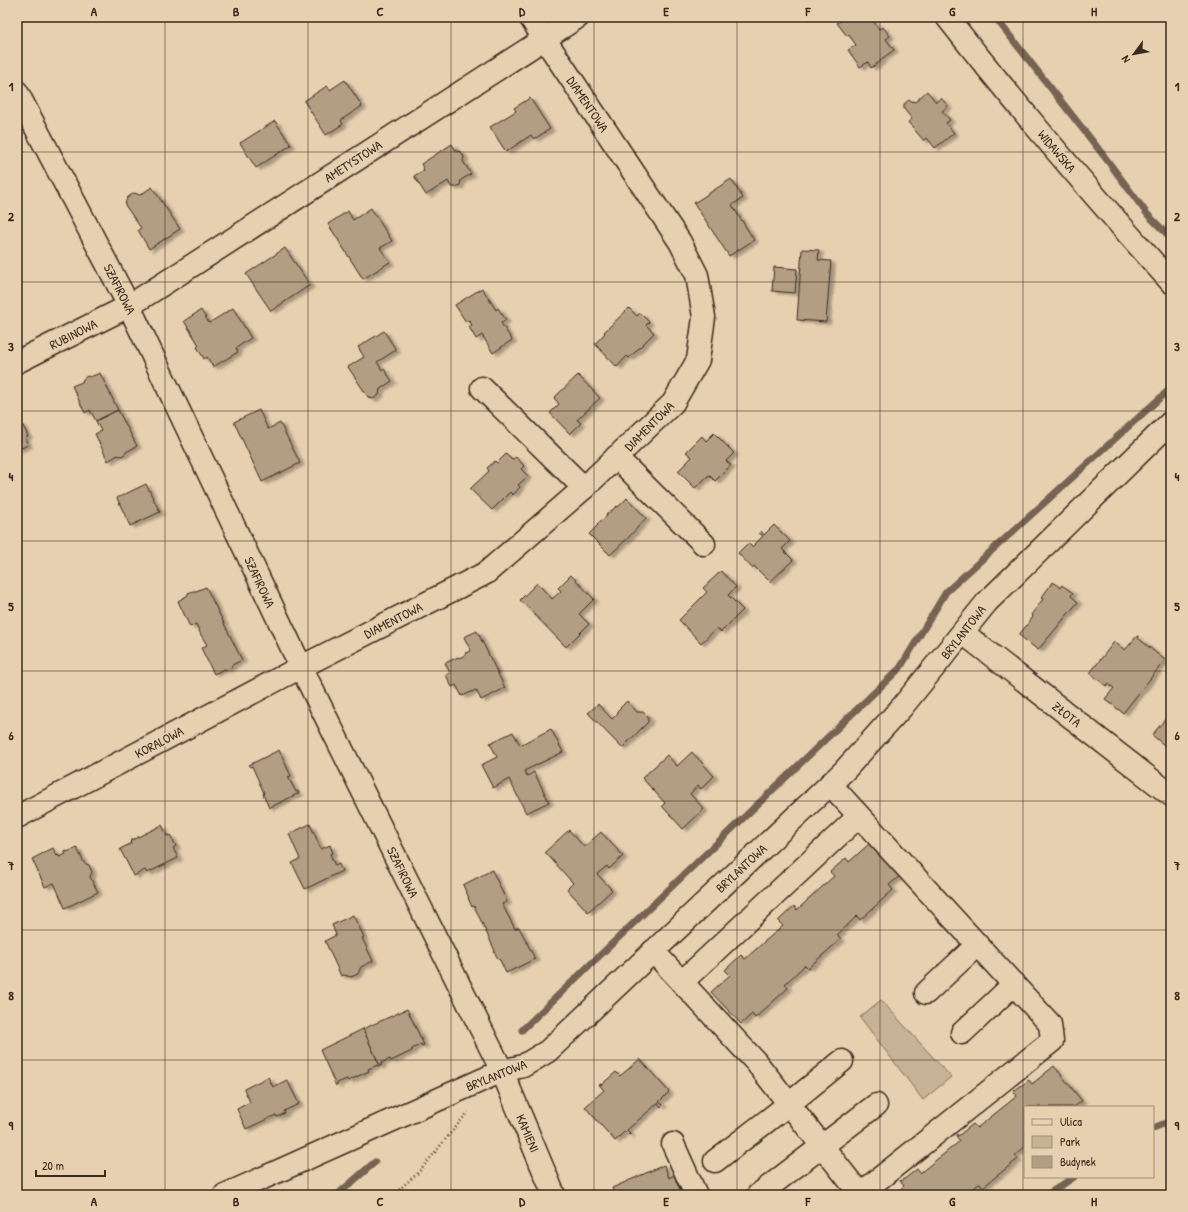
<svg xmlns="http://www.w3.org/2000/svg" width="1188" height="1212" viewBox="0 0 1188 1212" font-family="'Patrick Hand',sans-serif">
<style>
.green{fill:#c8b296;stroke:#826e5a}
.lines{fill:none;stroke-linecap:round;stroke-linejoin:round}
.stream{stroke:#766451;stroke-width:7}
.building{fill:#b39d83;stroke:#3b2a1e;filter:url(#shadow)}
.minor-casing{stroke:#3b2a1e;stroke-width:25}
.path{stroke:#3b2a1e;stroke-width:2.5;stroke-dasharray:1 3;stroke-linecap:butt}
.minor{stroke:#e7d0b0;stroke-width:22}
.grid{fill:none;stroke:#3b2a1e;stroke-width:1;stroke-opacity:0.55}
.labels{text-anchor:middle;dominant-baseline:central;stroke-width:3.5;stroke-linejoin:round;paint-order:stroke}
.street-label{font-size:13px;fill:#3b2a1e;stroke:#e7d0b0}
.neatline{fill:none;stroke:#3b2a1e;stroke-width:1.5}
.grid-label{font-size:13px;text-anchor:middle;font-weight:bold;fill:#3b2a1e}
</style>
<defs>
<filter id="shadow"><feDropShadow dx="4.5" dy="2.5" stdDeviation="1" flood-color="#0004"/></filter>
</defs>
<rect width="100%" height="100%" fill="#e7d0b0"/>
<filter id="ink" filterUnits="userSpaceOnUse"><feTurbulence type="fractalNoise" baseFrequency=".025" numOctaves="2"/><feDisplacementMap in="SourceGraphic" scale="8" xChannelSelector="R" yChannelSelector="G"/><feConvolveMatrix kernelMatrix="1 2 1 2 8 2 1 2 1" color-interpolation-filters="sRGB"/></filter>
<g filter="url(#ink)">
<polygon class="green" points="881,1000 951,1077 923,1100 860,1017"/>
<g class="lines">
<g class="stream">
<polyline points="995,17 1104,156 1148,215 1171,238"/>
<polyline points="522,1030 900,668 946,592 1171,388"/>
<polyline points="1153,1128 1171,1121"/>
<polyline points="337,1195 375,1162"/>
<polyline points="1047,1195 1074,1177"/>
</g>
</g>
<g class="building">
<polygon points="847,17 870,17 879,29 883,27 890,36 886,39 894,50 880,60 881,61 871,68 868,62 860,67 848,50 856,45 849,35 847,36 837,23"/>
<polygon points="345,80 362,106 341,120 343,124 326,135 304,101 327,86 330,90"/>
<polygon points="927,91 936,102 941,98 948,106 942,111 950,120 946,123 954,133 935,148 927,138 924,141 908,122 912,119 904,109 904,104 909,100 915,102"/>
<polygon points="530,98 550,129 534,139 531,135 506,152 490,127 516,111 514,108"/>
<polygon points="275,121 291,145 256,168 240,143"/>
<polygon points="452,144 456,151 461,152 464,156 463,161 471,174 461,180 460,185 456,187 451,187 448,181 426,195 414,176 424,170 421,164"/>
<polygon points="731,179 743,198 732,205 754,240 729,256 694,203"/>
<polygon points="152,187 180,229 149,249 138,230 141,228 125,205 127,198 134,193 140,195"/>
<polygon points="371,208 392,241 380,248 390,262 363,279 328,224 348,211 353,220"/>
<polygon points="285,248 310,285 271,311 246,274"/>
<polygon points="802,249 819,250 818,260 831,261 826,322 797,320"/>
<polygon points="774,267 797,269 795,293 772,291"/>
<polygon points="482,288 496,310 498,308 506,320 501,323 512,340 493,353 482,335 476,339 469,327 472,325 469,320 466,322 455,305"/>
<polygon points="233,308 251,338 236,348 238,352 213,367 207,357 204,359 197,347 199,345 184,321 201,310 209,323"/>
<polygon points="629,308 637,316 640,313 649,322 646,325 654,333 629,358 627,356 617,367 595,344 605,333 604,332"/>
<polygon points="384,331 396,350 377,362 382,370 384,369 392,381 380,389 379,395 373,399 368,397 348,367 364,357 358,347"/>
<polygon points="100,373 118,410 96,421 90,410 85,413 72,386 82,382 83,379 87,376 90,377"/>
<polygon points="578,375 600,398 577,420 581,423 570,434 550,413 559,404 554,398"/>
<polygon points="118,410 137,446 126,452 125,454 121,456 118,455 108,461 95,434 101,431 96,421"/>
<polygon points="259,410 268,429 280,423 300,463 262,482 234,422"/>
<polygon points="17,422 19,425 22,424 28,436 25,438 28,445 17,450"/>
<polygon points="714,433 734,453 726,461 731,465 715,481 709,475 695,488 678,471 692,457 686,452 702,436 706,441"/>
<polygon points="506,454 512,460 516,457 524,466 521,469 528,476 518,485 520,487 513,495 510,492 492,510 470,489 489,471 487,468 495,461 497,463"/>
<polygon points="146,484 160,512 130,526 117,498"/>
<polygon points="627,498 646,518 629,537 610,555 589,534 598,525 597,524 607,516 606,515 617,506 618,507"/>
<polygon points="774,525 790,541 782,549 793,560 770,582 754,566 752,568 738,553 748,543 752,547 763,536 759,533 761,531 764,535"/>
<polygon points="721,571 736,587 728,595 743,610 721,632 717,628 701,643 679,620 707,592 703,588"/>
<polygon points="571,575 594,599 579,614 589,624 566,647 520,600 537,583 552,599 561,591 558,588"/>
<polygon points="1053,582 1060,588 1062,585 1073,593 1071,596 1078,602 1038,650 1019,635 1033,617 1031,615 1043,599 1041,598"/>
<polygon points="206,587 242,660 232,665 231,668 227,670 224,669 214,674 201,648 207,645 201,635 196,624 190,627 178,601 188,595 188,593 193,591 196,591"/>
<polygon points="477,631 505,688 481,700 476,690 462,696 456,685 452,687 446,675 450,673 445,663 458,657 459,658 465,655 465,653 471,651 464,637"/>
<polygon points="1137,636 1139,637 1138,638 1165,660 1123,713 1105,699 1114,688 1108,684 1106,686 1090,673 1114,642 1125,650"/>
<polygon points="627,701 637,712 643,712 648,717 648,722 622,748 588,713 598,704 612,719 618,713 617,711"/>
<polygon points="1167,717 1171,720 1170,750 1152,735"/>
<polygon points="551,729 563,752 524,771 527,776 534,772 549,802 526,813 509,779 493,788 481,765 497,757 490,743 513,732 520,745"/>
<polygon points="279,750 291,776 288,777 296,792 298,791 299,793 269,808 263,794 264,793 252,766 250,767 249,765"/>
<polygon points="692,752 714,776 701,789 698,785 690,794 704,809 683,829 662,806 665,803 642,778 667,755 677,766"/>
<polygon points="310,824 321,849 330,845 333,853 330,854 335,866 339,864 342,871 305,889 292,863 300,859 289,834"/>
<polygon points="162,825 167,836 170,835 176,846 173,848 178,858 147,873 145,870 134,876 120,849 132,843 130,841"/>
<polygon points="569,830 584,847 601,832 623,856 609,869 607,866 597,874 612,890 588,912 567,889 573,883 545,852"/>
<polygon points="870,843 900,876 889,885 893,890 860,920 857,916 837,935 841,939 808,968 805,965 785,984 788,988 755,1018 752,1014 741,1024 711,992 730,975 725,970 741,955 745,959 764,942 783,926 778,921 794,906 797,910 834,876 830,872 846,858 849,862"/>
<polygon points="53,848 57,856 58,855 59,857 66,854 64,852 67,851 67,852 77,848 84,863 89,865 92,872 90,877 98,892 65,908 54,883 45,887 32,859"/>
<polygon points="492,870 507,902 502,904 515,929 519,927 535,959 506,973 500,960 499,960 494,952 495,951 474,906 472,907 468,898 469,898 463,885"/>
<polygon points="353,915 364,937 362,938 373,961 361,967 358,974 351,977 344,975 341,976 325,941 336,935 332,925"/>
<polygon points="407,1009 424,1045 422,1046 421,1044 412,1049 412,1051 391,1061 390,1059 381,1063 382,1065 380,1066 363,1029"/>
<polygon points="363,1029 380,1066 378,1066 378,1065 368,1069 369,1071 348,1081 347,1079 337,1083 338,1085 336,1086 320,1050"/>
<polygon points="640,1059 669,1092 659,1102 663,1105 661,1107 658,1103 627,1130 631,1134 629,1135 625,1131 615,1141 585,1107 604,1090 599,1085 601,1084 601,1085 616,1072 620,1076"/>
<polygon points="1054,1066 1082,1101 1074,1107 1025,1107 1025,1147 1015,1155 1018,1159 983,1187 980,1183 965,1195 893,1195 904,1186 900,1181 901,1180 902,1181 917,1169 920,1173 960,1141 956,1136 957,1134 958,1136 973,1124 977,1128 1017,1096 1013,1090 1014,1089 1015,1090 1029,1080 1032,1084"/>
<polygon points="268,1077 273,1087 277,1084 277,1085 287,1080 299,1104 284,1111 285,1113 277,1117 276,1115 246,1129 237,1109 250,1102 244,1089"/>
<polygon points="664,1165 669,1178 674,1175 678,1186 680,1186 680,1187 679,1188 682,1195 615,1195 612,1188"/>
</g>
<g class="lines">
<defs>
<g id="minor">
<path d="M 947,17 C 1018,108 1094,196 1171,282"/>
<polyline points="17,92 129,306 301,667 502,1071 554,1195"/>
<polyline points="17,362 129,306 578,17"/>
<polyline points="482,388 584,488"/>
<polyline points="616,457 704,544"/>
<polyline points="963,633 1171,795"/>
<polyline points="17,817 301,667 486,573 584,488 673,403 698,360 704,317 697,275 680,242 530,17"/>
<polyline points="653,951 756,1062 860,1194 1052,1041 1050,1024 830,784"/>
<polyline points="682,982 859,816"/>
<polyline points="926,993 977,945"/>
<polyline points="962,1033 1014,984"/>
<polyline points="673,1144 696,1195"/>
<polyline points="715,1161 789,1104 842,1061"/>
<polyline points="225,1195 502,1071 523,1066 548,1051 844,771 902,707 987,602 1171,422"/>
<polyline points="758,1195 876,1105"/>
</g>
</defs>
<use href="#minor" class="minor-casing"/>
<polyline class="path" points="393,1195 418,1173 468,1112"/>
<use href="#minor" class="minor"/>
</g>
</g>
<path class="grid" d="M 165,17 L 165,1195M 308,17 L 308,1195M 451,17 L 451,1195M 594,17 L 594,1195M 737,17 L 737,1195M 880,17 L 880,1195M 1023,17 L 1023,1195M 17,152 L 1171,152M 17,282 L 1171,282M 17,411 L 1171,411M 17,541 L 1171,541M 17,671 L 1171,671M 17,801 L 1171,801M 17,930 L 1171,930M 17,1060 L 1171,1060"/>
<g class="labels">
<g class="street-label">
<text transform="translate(588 104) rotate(56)">DIAMENTOWA</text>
<text transform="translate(1057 151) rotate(50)">WIDAWSKA</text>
<text transform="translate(353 161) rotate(-33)">AMETYSTOWA</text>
<text transform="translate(120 289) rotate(63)">SZAFIROWA</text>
<text transform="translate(73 334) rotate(-27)">RUBINOWA</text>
<text transform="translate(649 426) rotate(-45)">DIAMENTOWA</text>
<text transform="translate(260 582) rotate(65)">SZAFIROWA</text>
<text transform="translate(393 620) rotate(-27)">DIAMENTOWA</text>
<text transform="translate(963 632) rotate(-52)">BRYLANTOWA</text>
<text transform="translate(1067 714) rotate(38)">ZŁOTA</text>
<text transform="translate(159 742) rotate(-28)">KORALOWA</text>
<text transform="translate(741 868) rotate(-43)">BRYLANTOWA</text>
<text transform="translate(403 872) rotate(64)">SZAFIROWA</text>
<text transform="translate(496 1075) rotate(-22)">BRYLANTOWA</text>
<text transform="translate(528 1133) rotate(67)">KAMIENI</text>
</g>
</g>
<rect width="1188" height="1212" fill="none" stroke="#e7d0b0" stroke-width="44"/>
<rect x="1024" y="1106" width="130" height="72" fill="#e7d0b0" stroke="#a28e76"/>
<rect x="1032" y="1119" width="20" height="6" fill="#e7d0b0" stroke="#a28e76"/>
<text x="1060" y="1126" font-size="12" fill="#3b2a1e">Ulica</text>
<rect x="1032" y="1136" width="20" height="12" fill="#c8b296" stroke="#a28e76"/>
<text x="1060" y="1146" font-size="12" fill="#3b2a1e">Park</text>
<rect x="1032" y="1156" width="20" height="12" fill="#b39d83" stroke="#a28e76"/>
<text x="1060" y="1166" font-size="12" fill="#3b2a1e">Budynek</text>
<g transform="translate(1134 54) rotate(238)" stroke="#e7d0b0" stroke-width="3" paint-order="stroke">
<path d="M0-3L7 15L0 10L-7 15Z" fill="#3b2a1e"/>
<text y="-6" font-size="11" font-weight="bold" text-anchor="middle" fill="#3b2a1e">N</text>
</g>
<path d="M36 1170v6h69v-6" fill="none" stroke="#3b2a1e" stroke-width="2"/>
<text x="42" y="1170" font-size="12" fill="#3b2a1e" stroke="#e7d0b0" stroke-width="3" paint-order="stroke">20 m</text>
<rect x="22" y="22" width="1144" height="1168" class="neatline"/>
<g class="grid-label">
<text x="94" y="16">A</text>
<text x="236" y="16">B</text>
<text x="380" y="16">C</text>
<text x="522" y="16">D</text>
<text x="666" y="16">E</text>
<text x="808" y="16">F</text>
<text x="952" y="16">G</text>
<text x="1094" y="16">H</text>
<text x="11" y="91">1</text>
<text x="1177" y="91">1</text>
<text x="11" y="221">2</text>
<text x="1177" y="221">2</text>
<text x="11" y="351">3</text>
<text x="1177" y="351">3</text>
<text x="11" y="481">4</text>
<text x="1177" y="481">4</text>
<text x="11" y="611">5</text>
<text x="1177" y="611">5</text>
<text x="11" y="740">6</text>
<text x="1177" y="740">6</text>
<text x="11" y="870">7</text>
<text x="1177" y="870">7</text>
<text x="11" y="1000">8</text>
<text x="1177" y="1000">8</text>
<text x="11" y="1130">9</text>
<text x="1177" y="1130">9</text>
<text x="94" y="1206">A</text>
<text x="236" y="1206">B</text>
<text x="380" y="1206">C</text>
<text x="522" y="1206">D</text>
<text x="666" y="1206">E</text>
<text x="808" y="1206">F</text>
<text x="952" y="1206">G</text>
<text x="1094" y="1206">H</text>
</g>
</svg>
